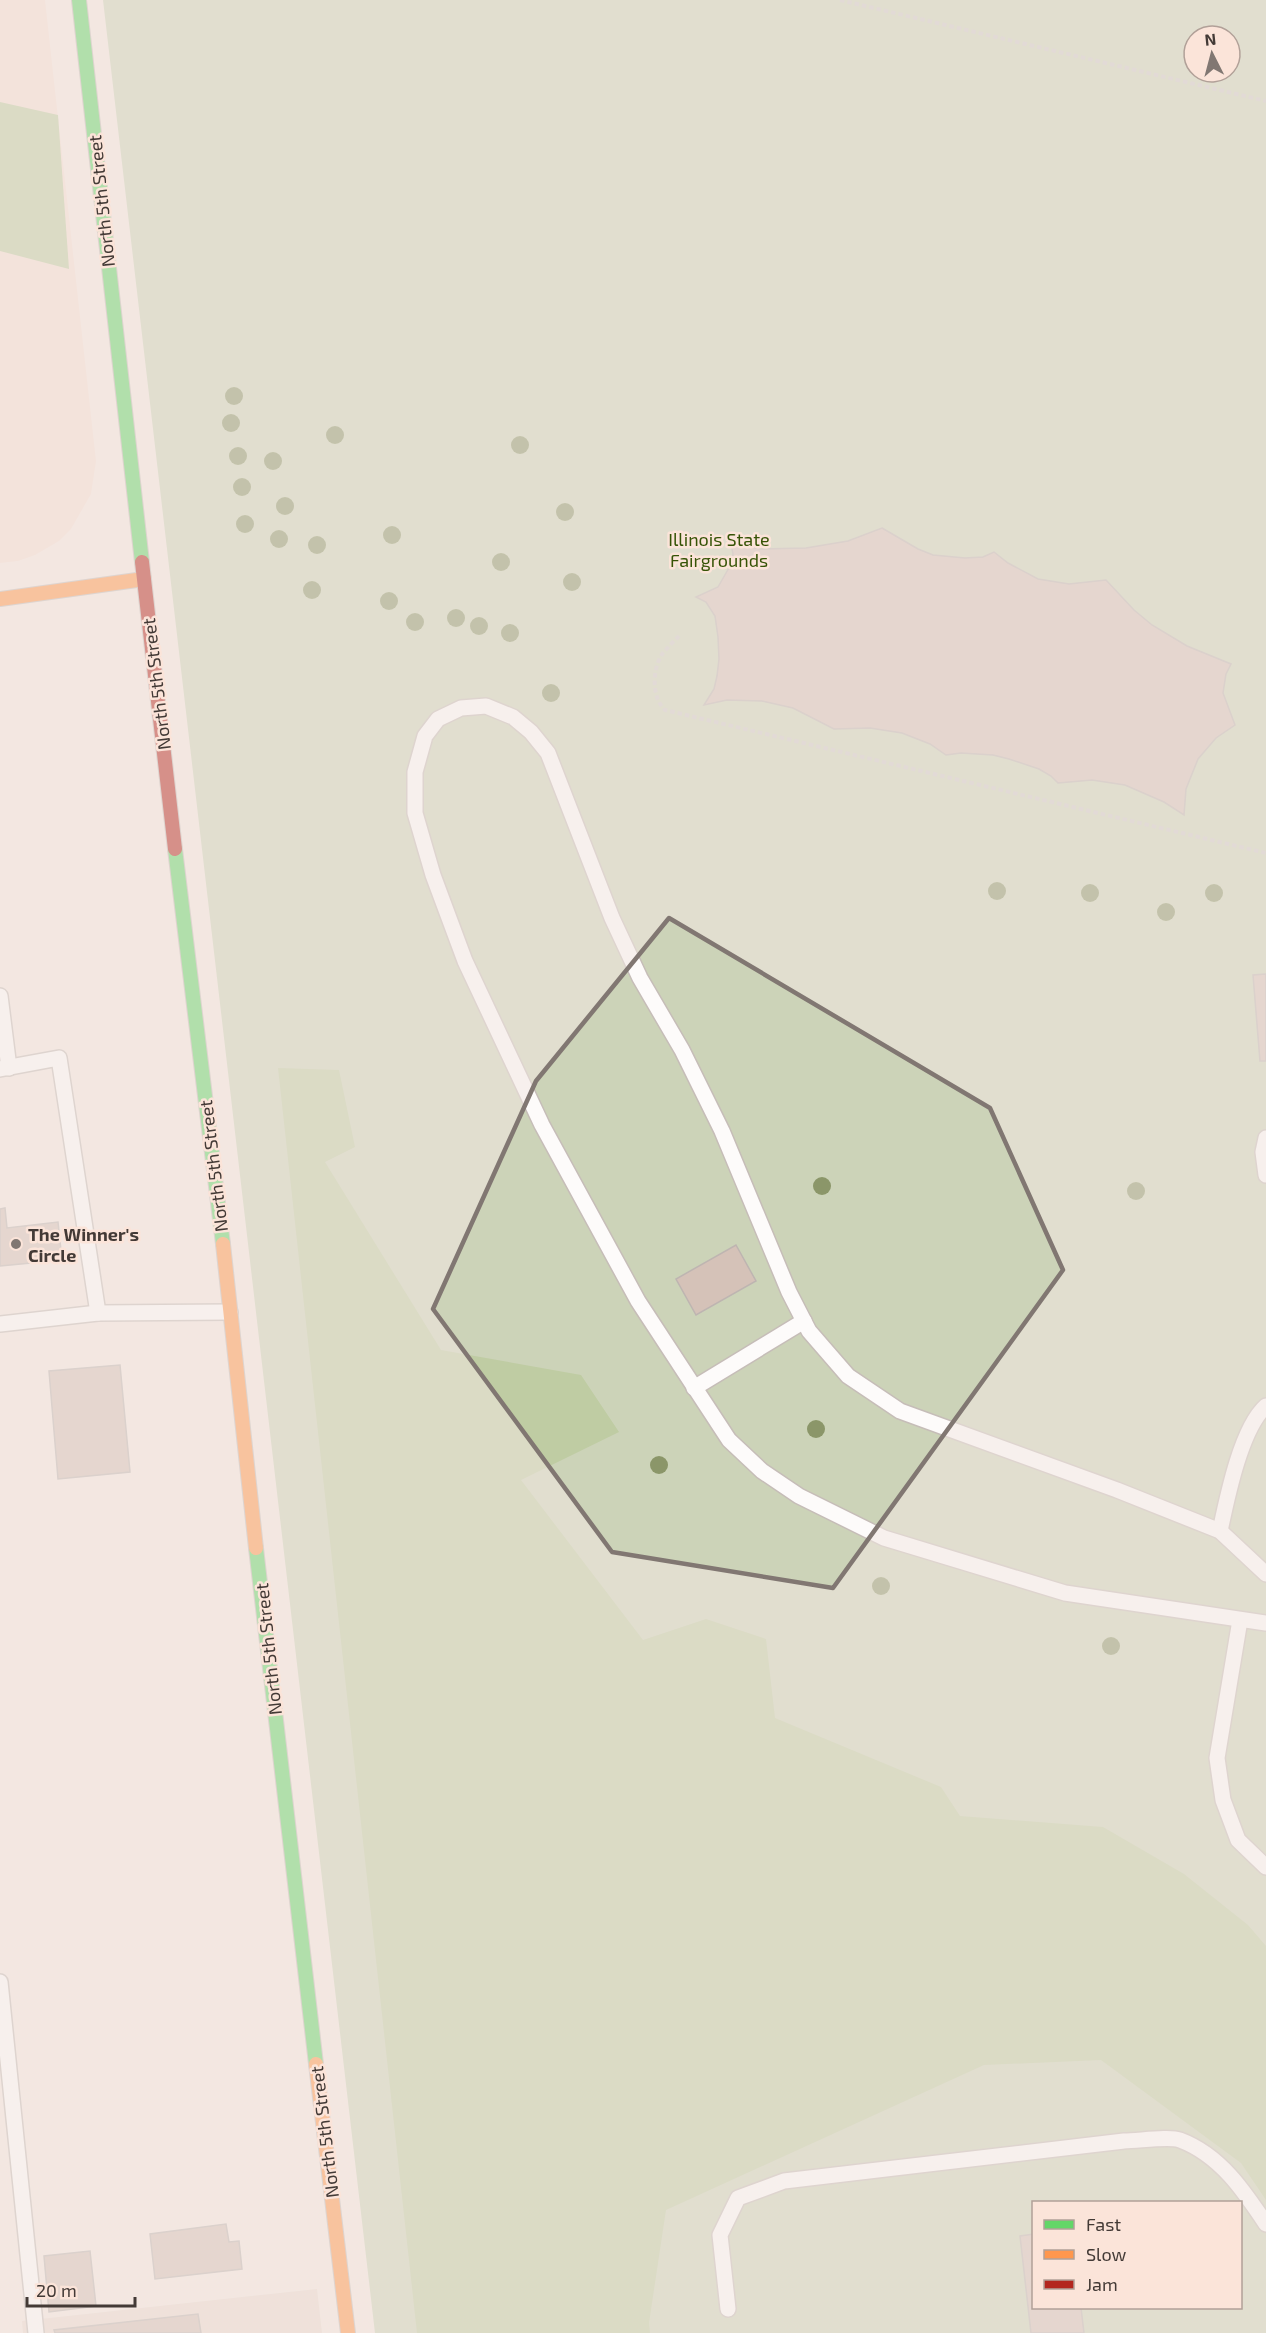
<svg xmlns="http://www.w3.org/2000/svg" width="1266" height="2333" viewBox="0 0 1266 2333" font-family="'Exo 2',sans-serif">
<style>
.commercial{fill:#eadad0}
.built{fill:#f4ded3}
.green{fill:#ccd3b8;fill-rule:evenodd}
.forest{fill:#bfcca3}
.building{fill:#d5c2b8;stroke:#beb5b1;stroke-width:1.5}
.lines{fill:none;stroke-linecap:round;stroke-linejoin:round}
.lane-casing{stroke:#c6bdb8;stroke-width:18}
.fast-casing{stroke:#c6bdb8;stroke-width:16}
.slow-casing{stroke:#c6bdb8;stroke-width:16}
.jam-casing{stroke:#c6bdb8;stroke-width:16}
.path{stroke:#cfcac7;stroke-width:4;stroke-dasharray:4.5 3;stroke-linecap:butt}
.lane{stroke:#fdfbfa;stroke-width:15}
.fast{stroke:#63d668;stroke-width:14}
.slow{stroke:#ff974d;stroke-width:14}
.jam{stroke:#b3261e;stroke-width:14}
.tree{fill:#8b9669}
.marked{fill:none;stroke:#817772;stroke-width:4.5;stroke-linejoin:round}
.poi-dot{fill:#817772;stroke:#fbe4d9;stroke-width:2}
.labels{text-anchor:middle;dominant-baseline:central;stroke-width:5;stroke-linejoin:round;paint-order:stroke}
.street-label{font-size:18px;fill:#433a36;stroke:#fbe4d9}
.park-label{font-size:18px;fill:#365306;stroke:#fbe4d9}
.poi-label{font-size:18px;font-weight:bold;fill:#433a36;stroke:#fbe4d9;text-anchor:start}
</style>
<rect width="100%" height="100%" fill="#f3e7e1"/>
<polygon class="commercial" points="317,2289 322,2333 23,2333 22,2321"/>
<polygon class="built" points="0,0 45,0 96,461 91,494 71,529 59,541 35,555 18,561 0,563"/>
<path class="green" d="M 103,0 L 1266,0 L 1266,2333 L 375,2333 ZM 1194,36 L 1230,36 L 1230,72 L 1194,72 ZM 1034,2202 L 1240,2202 L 1240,2308 L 1034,2308 Z"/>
<g class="forest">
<polygon points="0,102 58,115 69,269 0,251"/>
<polygon points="278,1068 339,1070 355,1147 325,1162 441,1350 581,1375 619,1432 521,1480 643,1640 706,1619 766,1639 775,1718 941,1787 960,1816 1103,1827 1184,1874 1248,1925 1266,1946 1266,2200 1241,2163 1101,2060 984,2065 666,2210 649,2323 650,2333 417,2333"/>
</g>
<g class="building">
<polygon points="882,528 918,549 933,555 965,558 983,557 994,552 1008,563 1038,579 1069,584 1106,580 1134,610 1152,625 1187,646 1231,664 1226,674 1223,693 1235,725 1216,738 1198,759 1186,789 1184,815 1164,802 1125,785 1092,780 1058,783 1051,776 1039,769 1009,759 993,755 961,753 946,755 930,744 902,733 870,728 834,729 793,708 762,701 727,700 704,705 714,689 717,676 719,659 718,637 715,616 706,602 696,597 718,587 730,566 733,554 731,544 761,549 806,548 848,541"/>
<polygon points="1266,974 1266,1061 1260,1061 1253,975"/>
<polygon points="5,1208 7,1228 58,1222 62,1260 0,1266 0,1209"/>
<polygon points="736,1245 756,1281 696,1315 676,1279"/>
<polygon points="120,1365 130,1472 58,1479 49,1371"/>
<polygon points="226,2224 229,2242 239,2241 242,2269 155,2279 150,2234"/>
<polygon points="1034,2234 1034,2308 1081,2308 1084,2333 1031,2333 1020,2236"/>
<polygon points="90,2251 96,2306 49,2312 44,2256"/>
<polygon points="198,2314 201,2333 55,2333 54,2330"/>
</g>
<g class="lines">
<defs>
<g id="lane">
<polyline points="0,996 9,1068"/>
<polyline points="0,1069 59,1058 98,1313"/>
<polyline points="1266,1138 1263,1152 1266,1175"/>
<polyline points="0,1324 98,1313 230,1312"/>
<polyline points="694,1388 804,1321"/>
<path d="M 1220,1531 C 1227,1498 1241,1428 1266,1406"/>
<polyline points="1266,1574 1220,1531 1117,1490 900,1411 848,1376 809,1331 789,1292 722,1131 682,1050 640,978 612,918 548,753 531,732 513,717 486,706 461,708 438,719 425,736 415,772 415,813 433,875 465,961 542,1125 638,1301 729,1440 762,1471 799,1496 884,1538 1065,1593 1266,1623"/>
<polyline points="1240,1620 1217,1758 1223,1800 1238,1840 1266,1867"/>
<polyline points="0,1982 36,2333"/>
<path d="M 728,2309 L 720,2235 L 738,2198 L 784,2181 L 1124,2141 C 1138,2141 1169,2136 1180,2140 C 1220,2155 1244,2191 1266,2224"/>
</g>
<g id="fast">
<polyline points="79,0 142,562"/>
<polyline points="175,849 223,1244"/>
<polyline points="256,1548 316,2064"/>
</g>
<g id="slow">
<polyline points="0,599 144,579"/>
<polyline points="223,1244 256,1548"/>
<polyline points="316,2064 348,2333"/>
</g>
<polyline id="jam" points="142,562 175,849"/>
</defs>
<use href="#lane" class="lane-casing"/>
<use href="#fast" class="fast-casing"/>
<use href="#slow" class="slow-casing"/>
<use href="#jam" class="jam-casing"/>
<g class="path">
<polyline points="840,0 1266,101"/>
<path d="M 679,636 C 674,641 668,647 663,653 C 652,668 651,697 665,710 L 1266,853"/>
</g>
<use href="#lane" class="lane"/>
<use href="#fast" class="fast"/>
<use href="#slow" class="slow"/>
<use href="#jam" class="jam"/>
</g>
<g class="tree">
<circle cx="234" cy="396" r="9"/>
<circle cx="231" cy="423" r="9"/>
<circle cx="335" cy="435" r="9"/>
<circle cx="520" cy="445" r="9"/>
<circle cx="238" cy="456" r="9"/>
<circle cx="273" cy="461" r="9"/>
<circle cx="242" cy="487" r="9"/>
<circle cx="285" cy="506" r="9"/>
<circle cx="565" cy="512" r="9"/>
<circle cx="245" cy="524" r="9"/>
<circle cx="392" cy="535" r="9"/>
<circle cx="279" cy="539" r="9"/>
<circle cx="317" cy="545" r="9"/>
<circle cx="501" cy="562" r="9"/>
<circle cx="572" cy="582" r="9"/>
<circle cx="312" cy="590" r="9"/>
<circle cx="389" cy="601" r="9"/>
<circle cx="456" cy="618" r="9"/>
<circle cx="415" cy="622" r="9"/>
<circle cx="479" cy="626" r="9"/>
<circle cx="510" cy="633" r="9"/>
<circle cx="551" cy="693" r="9"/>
<circle cx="997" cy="891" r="9"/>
<circle cx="1090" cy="893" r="9"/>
<circle cx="1214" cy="893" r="9"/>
<circle cx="1166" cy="912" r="9"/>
<circle cx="822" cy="1186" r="9"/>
<circle cx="1136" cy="1191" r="9"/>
<circle cx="816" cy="1429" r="9"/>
<circle cx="659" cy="1465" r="9"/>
<circle cx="881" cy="1586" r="9"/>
<circle cx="1111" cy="1646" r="9"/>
</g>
<path d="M0 0H1266V2333H0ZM 669,918 L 990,1108 L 1063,1270 L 833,1588 L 612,1552 L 433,1309 L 536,1081 Z" fill="#f3e7e1" fill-opacity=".55" fill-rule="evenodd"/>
<path class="marked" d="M 669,918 L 990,1108 L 1063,1270 L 833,1588 L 612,1552 L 433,1309 L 536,1081 Z"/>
<circle class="poi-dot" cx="16" cy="1244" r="6"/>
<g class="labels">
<g class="street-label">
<text transform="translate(101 201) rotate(-96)">North 5th Street</text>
<text transform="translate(156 684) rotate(-97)">North 5th Street</text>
<text transform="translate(213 1166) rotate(-97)">North 5th Street</text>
<text transform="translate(268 1649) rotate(-96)">North 5th Street</text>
<text transform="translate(324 2132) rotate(-97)">North 5th Street</text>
</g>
<g class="park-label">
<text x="719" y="539">Illinois State<tspan x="719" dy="21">Fairgrounds</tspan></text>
</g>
<g class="poi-label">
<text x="28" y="1234">The Winner's<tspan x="28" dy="21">Circle</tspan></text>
</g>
</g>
<rect x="1032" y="2201" width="210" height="108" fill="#fbe4d9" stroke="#b1a098" stroke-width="1.5"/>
<rect x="1044" y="2220" width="30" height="9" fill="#63d668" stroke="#b1a098" stroke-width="1.5"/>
<text x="1086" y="2231" font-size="18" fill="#433a36">Fast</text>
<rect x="1044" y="2250" width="30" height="9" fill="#ff974d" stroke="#b1a098" stroke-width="1.5"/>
<text x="1086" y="2261" font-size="18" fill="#433a36">Slow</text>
<rect x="1044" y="2280" width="30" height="9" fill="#b3261e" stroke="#b1a098" stroke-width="1.5"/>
<text x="1086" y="2291" font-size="18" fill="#433a36">Jam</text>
<g transform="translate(1212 54) rotate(354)"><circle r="28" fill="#fbe4d9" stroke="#b1a098" stroke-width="1.5"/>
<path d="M0-4.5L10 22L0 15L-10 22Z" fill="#817772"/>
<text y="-9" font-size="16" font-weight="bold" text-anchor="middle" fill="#433a36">N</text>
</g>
<path d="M27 2297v9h108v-9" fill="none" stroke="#433a36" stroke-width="3"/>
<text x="36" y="2297" font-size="18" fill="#433a36" stroke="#fbe4d9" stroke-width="4.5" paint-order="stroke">20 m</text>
</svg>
